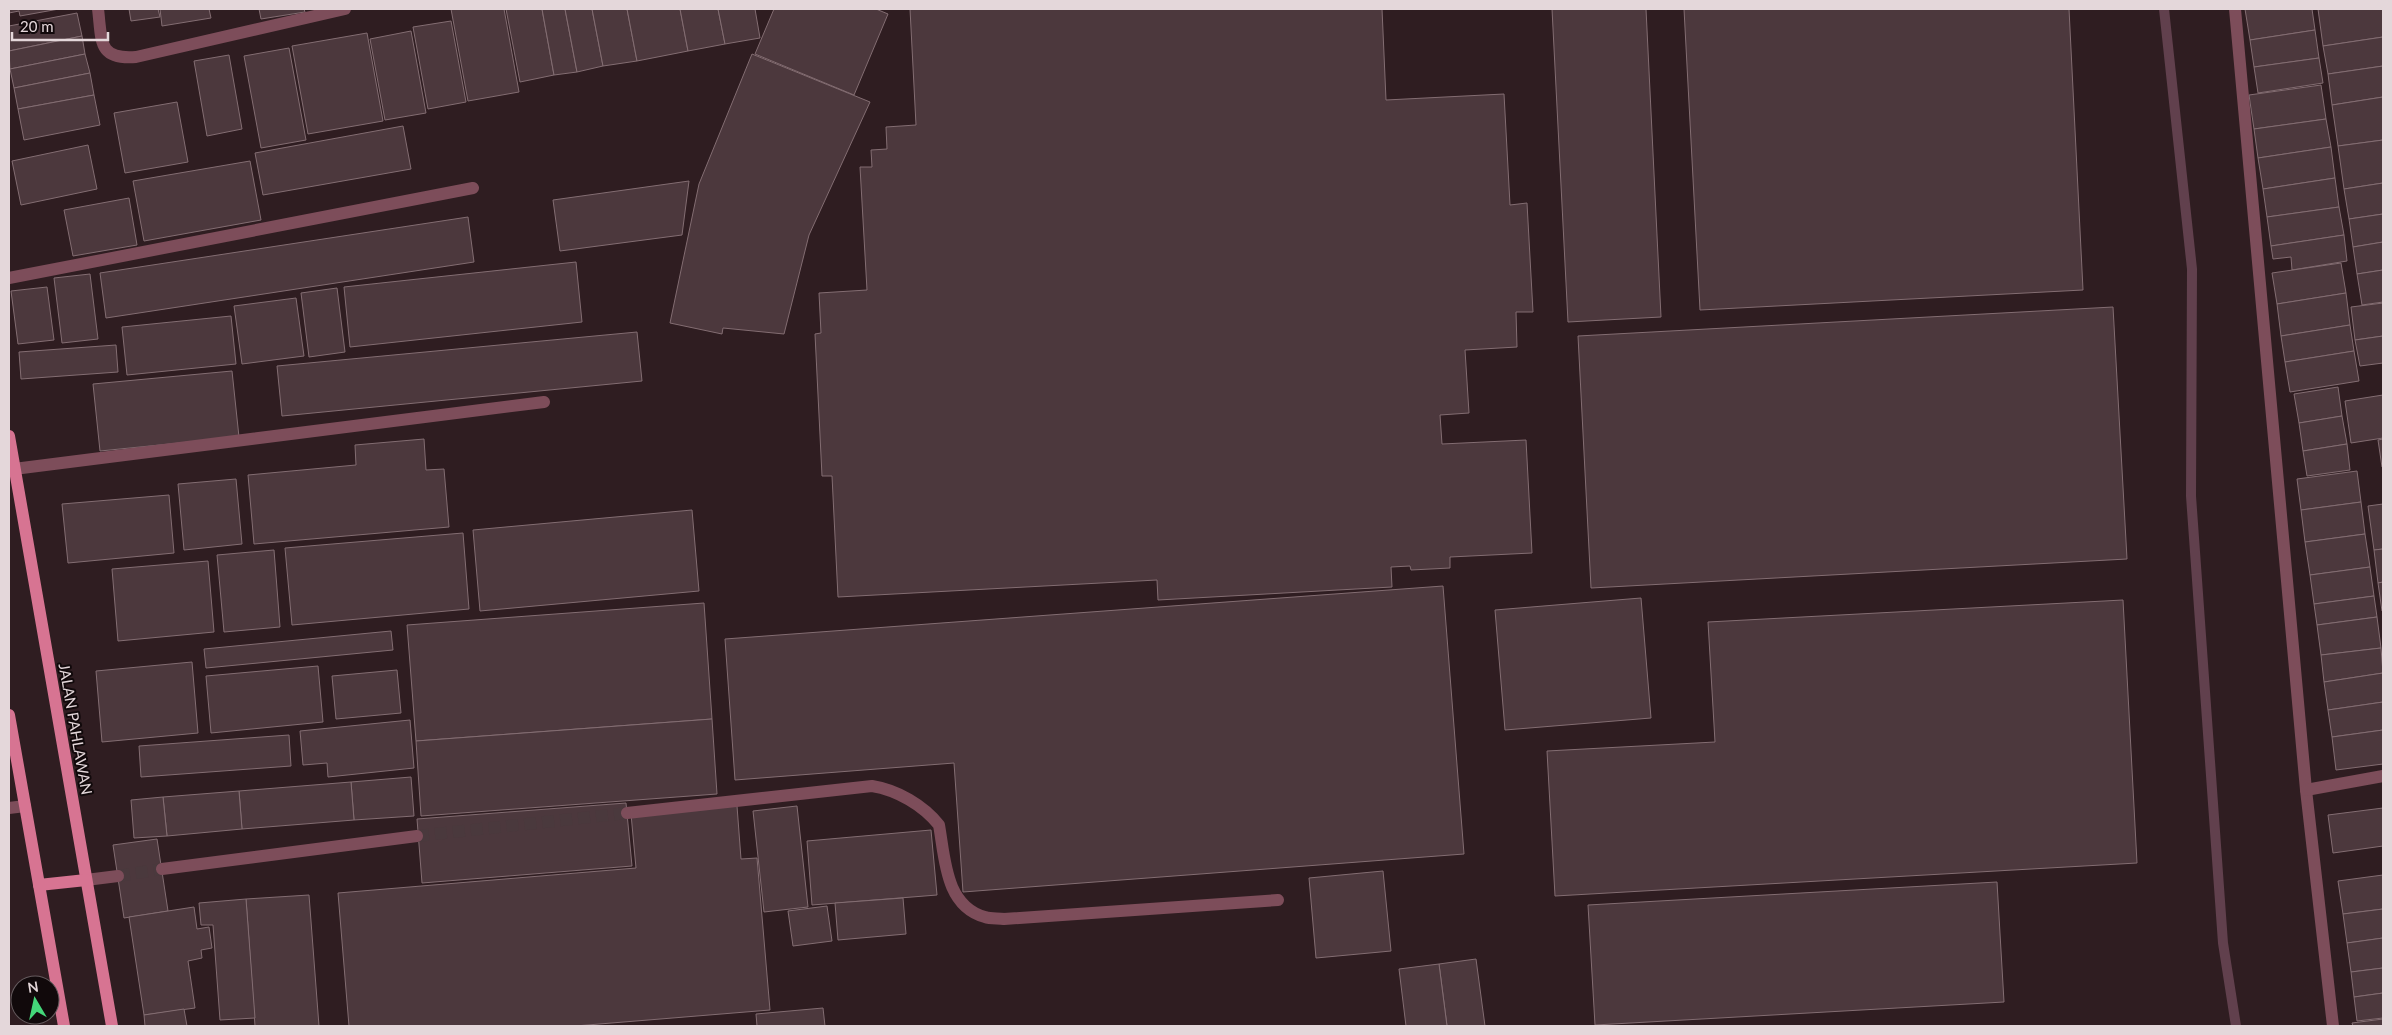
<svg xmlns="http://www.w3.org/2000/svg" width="2392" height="1035" viewBox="0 0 2392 1035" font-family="Lato,sans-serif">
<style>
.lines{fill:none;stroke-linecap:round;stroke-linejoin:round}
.stream{stroke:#61404d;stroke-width:10}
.building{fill:#4c383d;stroke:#836d72}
.minor-tunnel{stroke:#4a393d;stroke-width:12;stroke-dasharray:12 6;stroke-linecap:butt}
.minor{stroke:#7d4d5a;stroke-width:12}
.major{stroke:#d77492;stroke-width:12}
.labels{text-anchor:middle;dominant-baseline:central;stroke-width:4;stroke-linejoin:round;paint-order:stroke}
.street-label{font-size:15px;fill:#e4d7da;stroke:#11090b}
</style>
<rect width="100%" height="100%" fill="#2f1d21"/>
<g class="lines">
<polyline class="stream" points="2164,9 2192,269 2191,496 2223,943 2236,1026"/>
</g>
<g class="building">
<polygon points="9,9 59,9 20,16 19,11 9,13"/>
<polygon points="129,9 158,9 160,17 131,21"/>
<polygon points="160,9 209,9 211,18 162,26"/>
<polygon points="259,9 304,9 305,12 261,19"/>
<polygon points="451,9 504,9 519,92 468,101"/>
<polygon points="506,9 542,9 554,75 520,82"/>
<polygon points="542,9 565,9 577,72 554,75"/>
<polygon points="565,9 592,9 603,66 577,72"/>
<polygon points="592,9 627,9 637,61 603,66"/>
<polygon points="627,9 680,9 688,51 637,61"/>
<polygon points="680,9 718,9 725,44 688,51"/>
<polygon points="718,9 755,9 760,38 725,44"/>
<polygon points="774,9 876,9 888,14 854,95 755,54"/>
<polygon points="910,9 1382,9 1386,100 1504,94 1510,205 1527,203 1533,312 1516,312 1517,347 1465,350 1469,413 1440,415 1442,444 1526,440 1532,553 1450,557 1450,568 1411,570 1410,566 1391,567 1392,587 1158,600 1157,580 838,597 832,476 822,476 815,334 821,333 819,293 867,290 860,167 872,167 871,150 887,149 886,127 916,125"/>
<polygon points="1552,9 1646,9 1661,317 1568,322"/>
<polygon points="1684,9 2069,9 2083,290 1700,310"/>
<polygon points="2245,9 2312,9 2315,30 2250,40"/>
<polygon points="2318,9 2383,9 2383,37 2323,46"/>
<polygon points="77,13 82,36 9,51 9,26"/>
<polygon points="451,21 466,102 428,109 413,27"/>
<polygon points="2315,30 2319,58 2254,67 2250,40"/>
<polygon points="411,31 426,113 385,120 370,39"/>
<polygon points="367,33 383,121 308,134 292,46"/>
<polygon points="82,36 85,54 10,69 9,51"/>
<polygon points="2383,37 2383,66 2328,74 2323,46"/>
<polygon points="289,48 306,140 261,148 244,56"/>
<polygon points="85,54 90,73 14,88 10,69"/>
<polygon points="752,54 870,102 809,235 784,334 723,328 722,334 670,323 699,184"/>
<polygon points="229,55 242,129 207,136 194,61"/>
<polygon points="2319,58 2323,83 2258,93 2254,67"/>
<polygon points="2383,66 2383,97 2332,105 2328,74"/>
<polygon points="90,73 94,95 18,109 14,88"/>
<polygon points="2321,85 2326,119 2254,129 2249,95"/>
<polygon points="94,95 100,125 24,140 18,109"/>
<polygon points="2383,97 2383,140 2338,146 2332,105"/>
<polygon points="177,102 188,162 125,173 114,113"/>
<polygon points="2326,119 2331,147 2258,158 2254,129"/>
<polygon points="403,126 411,169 263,195 255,153"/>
<polygon points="2383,140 2383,183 2344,189 2338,146"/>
<polygon points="88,145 97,189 21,205 12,161"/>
<polygon points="2331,147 2335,178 2263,189 2258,158"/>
<polygon points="250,161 261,220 144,241 133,181"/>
<polygon points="2335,178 2339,207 2267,217 2263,189"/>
<polygon points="689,181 682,235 560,251 553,200"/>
<polygon points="2383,183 2383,214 2349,219 2344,189"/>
<polygon points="129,198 137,245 73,256 64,210"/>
<polygon points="2339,207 2344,235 2271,246 2267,217"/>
<polygon points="2383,214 2383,242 2353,247 2349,219"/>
<polygon points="468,217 474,262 106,318 100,273"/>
<polygon points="2344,235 2347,261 2292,270 2291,257 2273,259 2271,246"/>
<polygon points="2383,242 2383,270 2357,274 2353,247"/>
<polygon points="576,262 582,322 350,347 344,287"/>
<polygon points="2341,263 2346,293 2277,304 2272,273"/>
<polygon points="2383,270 2383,302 2362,305 2357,274"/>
<polygon points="90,274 98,339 62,343 54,278"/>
<polygon points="47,287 54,340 18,344 11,291"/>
<polygon points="337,288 345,352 309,357 301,293"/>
<polygon points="2346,293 2350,325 2281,336 2277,304"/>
<polygon points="296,298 304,356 242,364 234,306"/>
<polygon points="2383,303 2383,336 2355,340 2351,307"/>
<polygon points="2113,307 2127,559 1591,588 1578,336"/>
<polygon points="231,316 236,364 127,375 122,327"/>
<polygon points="2350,325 2354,351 2285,362 2281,336"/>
<polygon points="637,332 642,381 282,416 277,366"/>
<polygon points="2383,336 2383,363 2360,366 2355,340"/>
<polygon points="116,345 118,372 21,379 19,352"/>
<polygon points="2354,351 2359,381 2290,392 2285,362"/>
<polygon points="232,371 239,437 100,451 93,384"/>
<polygon points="2338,387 2342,416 2299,423 2294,394"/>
<polygon points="2383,395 2383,438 2351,443 2345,401"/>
<polygon points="2342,416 2347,444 2303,451 2299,423"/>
<polygon points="424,439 426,470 444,469 449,527 254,544 248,475 356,465 355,445"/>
<polygon points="2383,439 2383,467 2382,467 2378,440"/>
<polygon points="2347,444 2350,470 2307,476 2303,451"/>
<polygon points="2357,471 2361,502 2301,510 2297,479"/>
<polygon points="236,479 242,544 184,550 178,484"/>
<polygon points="169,495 174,553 68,563 62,504"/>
<polygon points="2361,502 2365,534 2305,542 2301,510"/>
<polygon points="2383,504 2383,549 2374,550 2368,506"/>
<polygon points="692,510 699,591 480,611 473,530"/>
<polygon points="463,533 469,609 292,625 285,548"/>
<polygon points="2365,534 2370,567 2310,575 2305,542"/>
<polygon points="2383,549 2383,582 2378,583 2374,550"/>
<polygon points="274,550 280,627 224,632 217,555"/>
<polygon points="208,561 214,632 118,641 112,569"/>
<polygon points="2370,567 2374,596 2314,604 2310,575"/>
<polygon points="2383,582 2383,611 2382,611 2378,583"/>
<polygon points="1443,586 1464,854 963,892 954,763 735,780 725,639"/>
<polygon points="2374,596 2377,617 2317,625 2314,604"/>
<polygon points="1641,598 1651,718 1505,730 1495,610"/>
<polygon points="2123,600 2137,863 1555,896 1547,751 1715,742 1708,622"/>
<polygon points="704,603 712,719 416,741 407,625"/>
<polygon points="2377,617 2381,648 2321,655 2317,625"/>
<polygon points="391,631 393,650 206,668 204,649"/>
<polygon points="2381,648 2383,673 2324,682 2321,655"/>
<polygon points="192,662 198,733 102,742 96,671"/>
<polygon points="318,666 323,722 211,733 206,676"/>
<polygon points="397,670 401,713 336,719 332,676"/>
<polygon points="2383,673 2383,702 2328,710 2324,682"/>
<polygon points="2383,702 2383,730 2332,737 2328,710"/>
<polygon points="712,719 717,794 421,816 416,741"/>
<polygon points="410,720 414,768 328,777 327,763 303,765 300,731"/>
<polygon points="2383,730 2383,764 2336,770 2332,737"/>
<polygon points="289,735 291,766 141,777 139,746"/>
<polygon points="411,777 414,816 354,820 351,782"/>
<polygon points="351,782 354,820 242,829 239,791"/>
<polygon points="239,791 242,829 167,836 163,797"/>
<polygon points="163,797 167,836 134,838 131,800"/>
<polygon points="626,803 632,866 422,883 417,819"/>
<polygon points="737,806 741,859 757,858 770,1010 575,1026 349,1026 338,893 636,868 631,814"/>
<polygon points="797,806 808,907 764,912 753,811"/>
<polygon points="2383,808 2383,846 2333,853 2328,815"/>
<polygon points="931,830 937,895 812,905 807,841"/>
<polygon points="157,839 168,911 124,918 113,845"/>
<polygon points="1383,871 1391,951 1316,958 1309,878"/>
<polygon points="2383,875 2383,909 2343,914 2338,881"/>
<polygon points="1997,882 2004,1002 1595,1025 1588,905"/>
<polygon points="309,895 319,1026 255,1026 246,899"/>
<polygon points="903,898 906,934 838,940 835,903"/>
<polygon points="246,899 255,1018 220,1020 213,925 201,925 199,903"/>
<polygon points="827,906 832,941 793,946 788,911"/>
<polygon points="194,907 197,929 209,927 212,948 201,950 202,958 188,961 195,1008 144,1015 129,917"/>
<polygon points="2383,909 2383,938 2347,943 2343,914"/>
<polygon points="2383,938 2383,968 2351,972 2347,943"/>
<polygon points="1476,959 1485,1026 1447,1026 1439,964"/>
<polygon points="1439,964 1447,1026 1406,1026 1399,969"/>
<polygon points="2383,968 2383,993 2354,997 2351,972"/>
<polygon points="2383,993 2383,1018 2357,1021 2354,997"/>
<polygon points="823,1008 825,1026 757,1026 756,1014"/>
<polygon points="184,1009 187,1026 145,1026 144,1015"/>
<polygon points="2383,1019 2383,1026 2353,1026 2352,1023"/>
</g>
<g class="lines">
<g class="minor-tunnel">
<polyline points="417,836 627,813"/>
<polyline points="118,876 162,869"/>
</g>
<g class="minor">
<path d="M 98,9 C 102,40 97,60 136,57 L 345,9"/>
<polyline points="2235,9 2306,790 2333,1026"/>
<polyline points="9,278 473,188"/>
<polyline points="14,469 544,402"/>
<polyline points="2306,790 2383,776"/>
<polyline points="9,808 25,806"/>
<path d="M 627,813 L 872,786 C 897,790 923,805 939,825 C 945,858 945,906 985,917 C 991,919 998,918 1004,919 L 1278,900"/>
<polyline points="162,869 417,836"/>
<polyline points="86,880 118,876"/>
</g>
<g class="major">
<polyline points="9,436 112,1026"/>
<polyline points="9,715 64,1026"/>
<polyline points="39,885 86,880"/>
</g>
</g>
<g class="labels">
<g class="street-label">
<text transform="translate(76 729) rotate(80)">JALAN PAHLAWAN</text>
</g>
</g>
<rect width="2392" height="1035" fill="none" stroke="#e4d7da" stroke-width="20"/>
<g transform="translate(35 1000) rotate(351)"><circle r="24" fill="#11090b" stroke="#655b5e"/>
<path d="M0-4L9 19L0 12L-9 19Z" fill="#44d77a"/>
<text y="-8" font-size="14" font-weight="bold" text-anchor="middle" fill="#e4d7da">N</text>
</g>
<path d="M12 32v8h96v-8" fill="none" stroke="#e4d7da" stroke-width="2.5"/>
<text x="20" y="32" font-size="15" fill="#e4d7da" stroke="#11090b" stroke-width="4" paint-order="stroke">20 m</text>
</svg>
